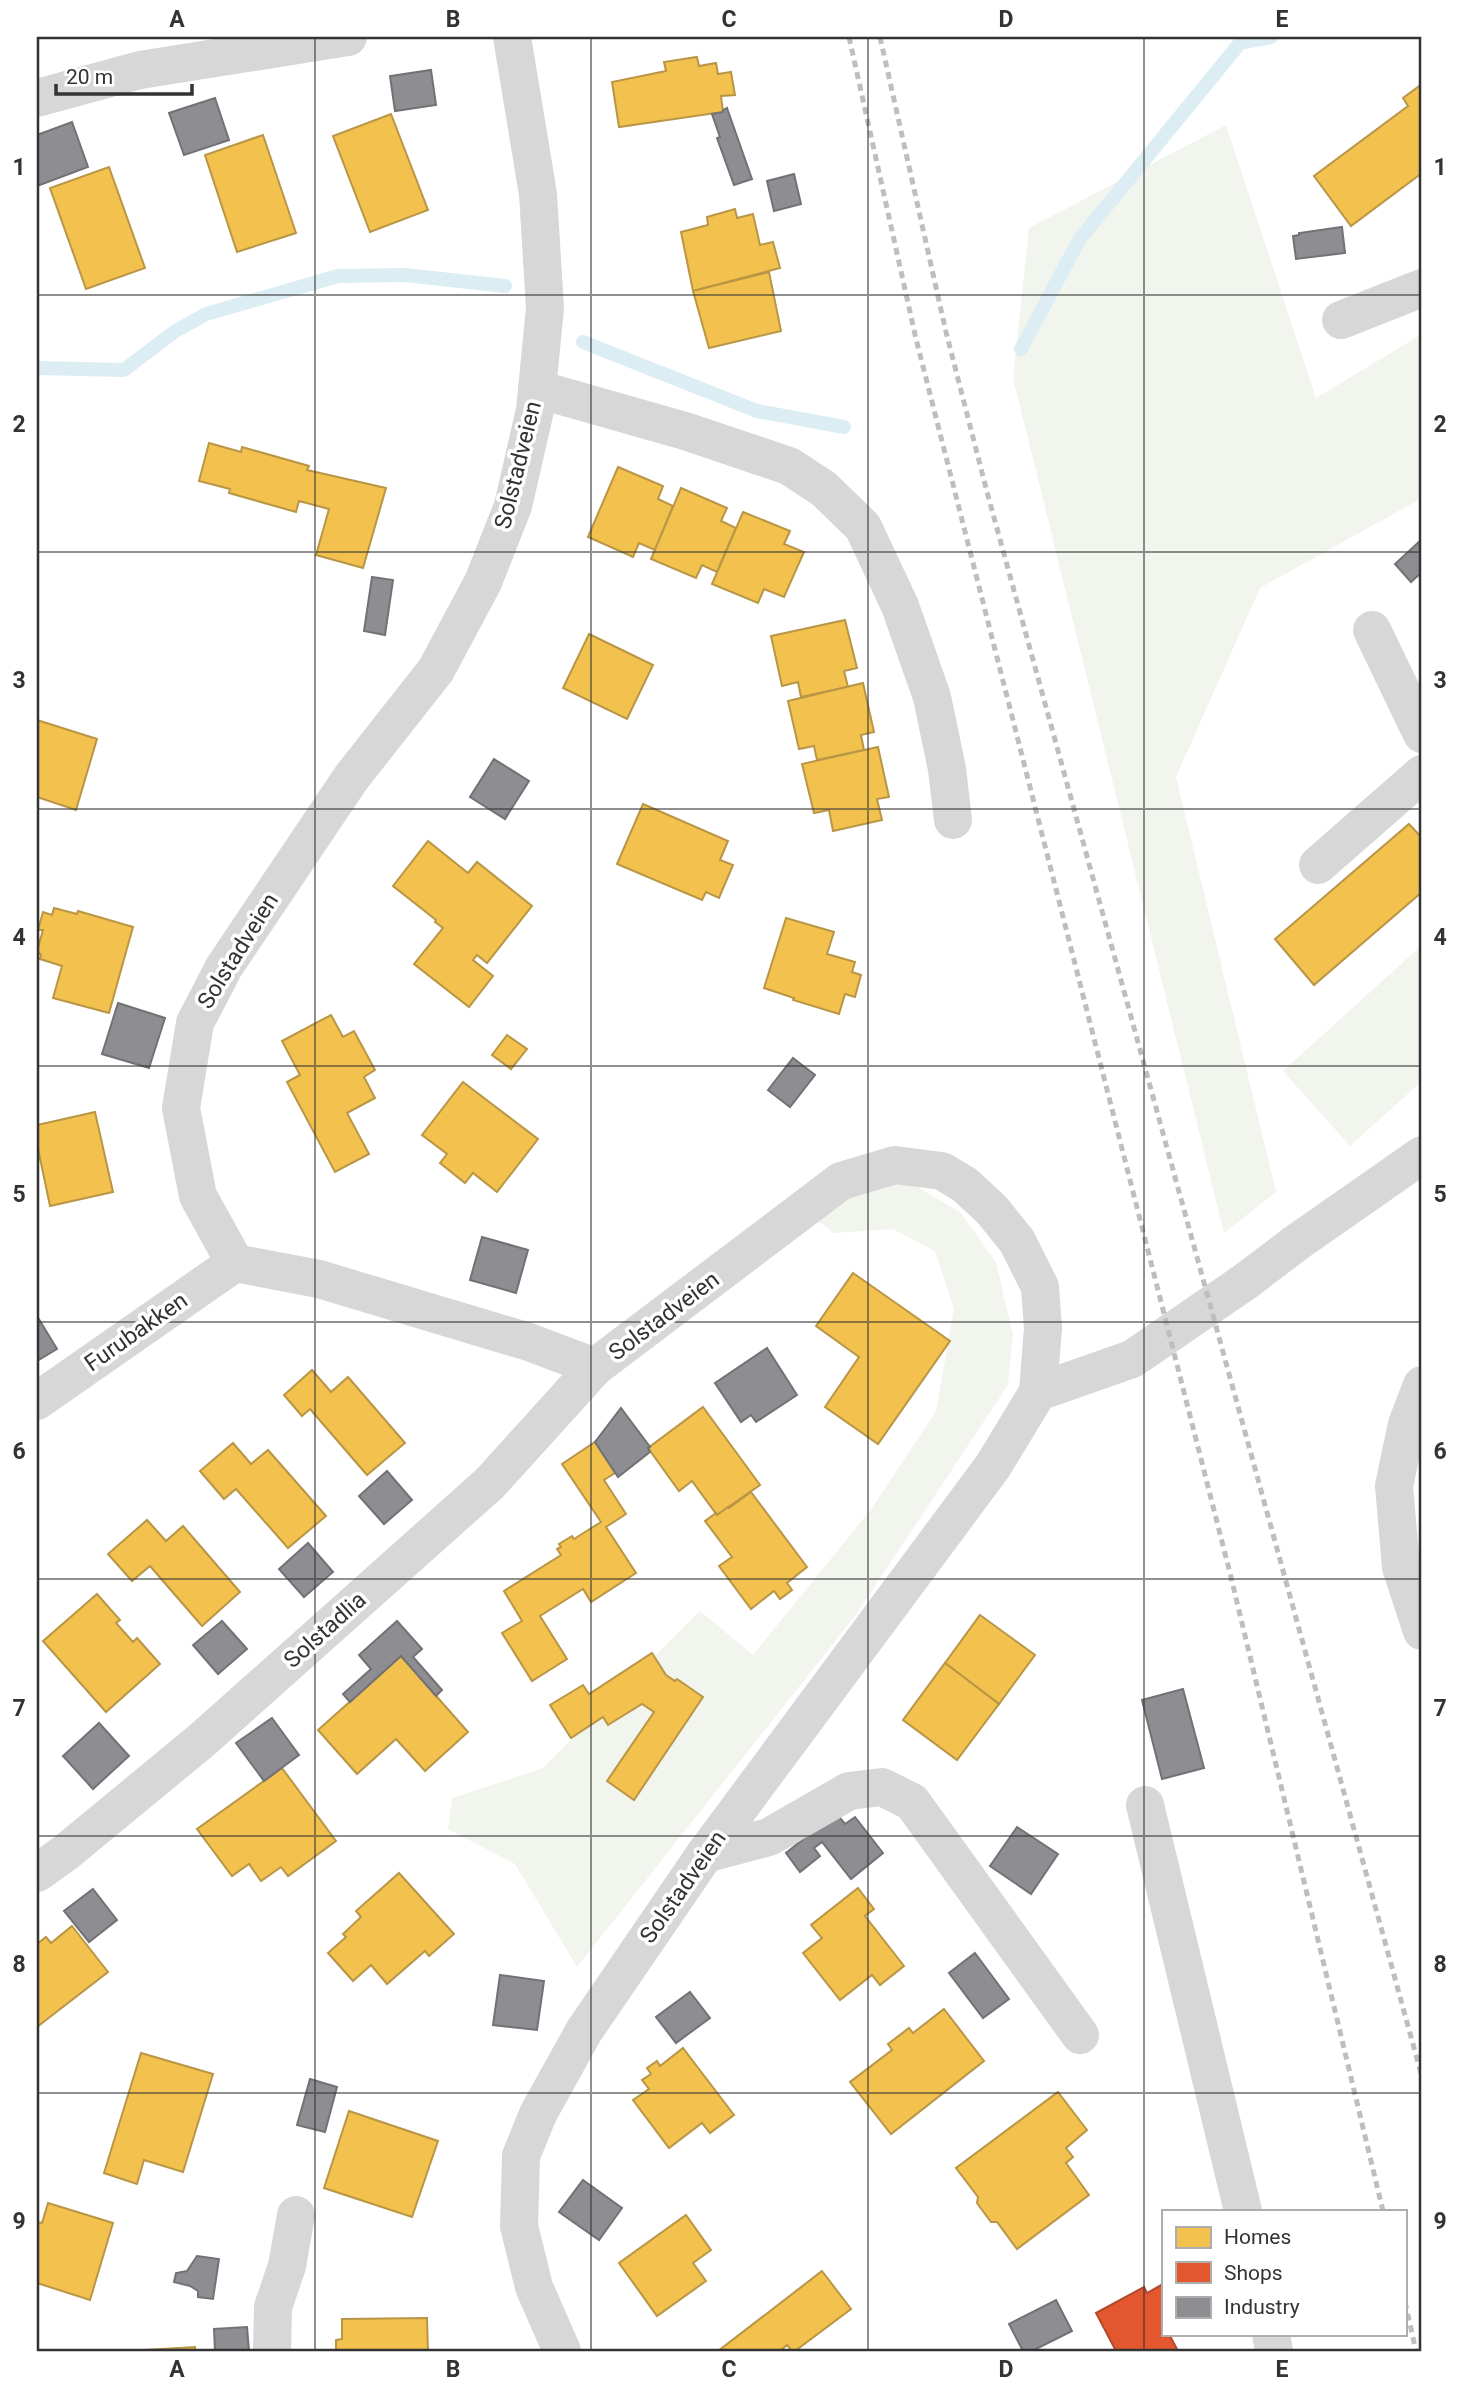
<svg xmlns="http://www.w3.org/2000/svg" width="1459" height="2388" viewBox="0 0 1459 2388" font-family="Roboto,sans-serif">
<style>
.green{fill:#f2f5ed}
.homes{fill:#f2c14e;stroke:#b99646;stroke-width:2}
.shops{fill:#e4572e;stroke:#af4c30;stroke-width:2}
.industry{fill:#8d8d92;stroke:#727276;stroke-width:2}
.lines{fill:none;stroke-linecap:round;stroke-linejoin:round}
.stream{stroke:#dcedf4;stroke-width:14}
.minor{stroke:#d7d7d7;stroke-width:38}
.rail{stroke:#bebebe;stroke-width:5;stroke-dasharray:7 5;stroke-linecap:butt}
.grid{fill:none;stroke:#333;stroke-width:2;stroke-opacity:0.55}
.labels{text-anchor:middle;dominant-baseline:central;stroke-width:7;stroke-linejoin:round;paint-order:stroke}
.street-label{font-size:23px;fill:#333;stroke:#fff}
.neatline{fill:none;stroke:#333;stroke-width:2.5}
.grid-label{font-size:23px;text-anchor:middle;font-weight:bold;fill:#333}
</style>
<rect width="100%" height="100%" fill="#fff"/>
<g class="green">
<polygon points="1226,125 1316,398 1422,334 1422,498 1260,588 1176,777 1276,1192 1224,1233 1013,378 1029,228"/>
<polygon points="1422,945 1422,1081 1350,1146 1283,1071"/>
<polygon points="909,1182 960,1212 996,1262 1013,1335 1008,1385 855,1616 577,1967 515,1864 448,1829 452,1798 543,1768 700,1611 753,1655 872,1508 936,1411 954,1309 935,1251 893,1229 834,1233 812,1217 857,1183"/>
</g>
<g class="homes">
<polygon points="697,57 699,66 716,63 718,74 731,72 735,95 721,96 723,112 619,127 612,82 666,71 664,62"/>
<polygon points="1422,84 1422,173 1351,226 1314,176 1408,106 1403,98"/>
<polygon points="391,114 428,210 370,232 333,136"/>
<polygon points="263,135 296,233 237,252 205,155"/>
<polygon points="109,167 145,268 86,289 50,188"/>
<polygon points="735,209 737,218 753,214 760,245 773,242 780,268 693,291 681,232 708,225 707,217"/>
<polygon points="769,272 781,331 709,348 693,291"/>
<polygon points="209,443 241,452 242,447 309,466 307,470 386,488 363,568 316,555 329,509 299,501 296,512 229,493 230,489 199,481"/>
<polygon points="618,467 663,486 658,499 673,506 655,550 639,543 633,557 588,537"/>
<polygon points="681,488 727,508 721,521 736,528 717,572 702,565 696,578 651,559"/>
<polygon points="743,512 790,531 784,544 804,552 784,597 764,589 758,603 712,584"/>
<polygon points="845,620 857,668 844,671 848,687 801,697 798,682 782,686 771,636"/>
<polygon points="589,634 653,665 627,719 563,688"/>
<polygon points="863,683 874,732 861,735 864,750 817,760 814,746 799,749 788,701"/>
<polygon points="37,720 97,739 76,810 37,797"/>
<polygon points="878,747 889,797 877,799 882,820 833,831 829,810 814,813 802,764"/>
<polygon points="643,804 728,841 720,860 733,865 719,898 706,892 702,900 617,864"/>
<polygon points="1409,824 1422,838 1422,892 1314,985 1275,939"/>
<polygon points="428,841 468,873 477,862 532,906 487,963 477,955 473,960 493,976 469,1007 414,964 443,928 435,922 436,920 393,886"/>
<polygon points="54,908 77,914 78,911 133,927 109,1013 53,998 62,966 40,959 41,955 37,951 43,930 38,930 43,912 52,915"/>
<polygon points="786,918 834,932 827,954 855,962 852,972 861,975 855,997 845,994 839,1014 793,1000 794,998 764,988"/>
<polygon points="331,1015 343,1037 354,1031 375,1070 364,1077 375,1098 347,1113 369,1154 335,1172 287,1082 300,1075 282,1041"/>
<polygon points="507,1035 527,1049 511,1069 492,1055"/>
<polygon points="463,1082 538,1139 497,1192 473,1173 465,1183 440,1163 447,1154 422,1135"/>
<polygon points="95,1112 113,1192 50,1206 37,1144 37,1125"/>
<polygon points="853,1273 950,1341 878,1444 825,1407 859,1357 816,1326"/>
<polygon points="312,1370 331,1392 348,1377 405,1443 367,1475 310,1409 302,1416 284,1395"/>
<polygon points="703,1407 760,1485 717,1515 692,1481 679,1491 648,1448"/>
<polygon points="595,1442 615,1473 604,1480 626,1514 606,1527 636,1573 591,1602 583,1589 540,1616 567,1659 532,1681 502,1633 522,1621 504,1591 561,1555 557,1549 561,1547 559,1544 572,1536 574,1539 601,1522 562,1464"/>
<polygon points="233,1443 251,1464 268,1450 326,1516 288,1548 236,1489 224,1499 200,1471"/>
<polygon points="751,1492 807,1567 787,1583 792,1590 780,1599 774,1591 751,1609 719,1566 732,1557 705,1521 716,1513 717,1515 728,1507 729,1508"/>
<polygon points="147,1520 166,1541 183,1526 240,1592 202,1626 150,1566 132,1581 108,1554"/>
<polygon points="97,1594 120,1620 116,1623 133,1642 137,1638 160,1664 106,1712 43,1641"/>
<polygon points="980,1615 1035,1655 999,1704 945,1663"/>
<polygon points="652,1653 666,1675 675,1681 677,1679 703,1697 634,1800 607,1781 654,1712 642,1704 608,1725 603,1717 571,1738 550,1705 583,1685 589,1694"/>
<polygon points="401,1656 468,1732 425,1771 396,1739 357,1774 318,1730"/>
<polygon points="945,1663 999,1704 957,1760 903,1720"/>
<polygon points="282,1768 336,1841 288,1876 281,1867 261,1881 249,1864 232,1876 197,1829"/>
<polygon points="399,1873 454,1934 429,1956 425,1951 387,1984 371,1965 353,1981 328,1953 346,1937 343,1934 361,1917 356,1911"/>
<polygon points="858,1888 874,1909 865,1916 904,1966 880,1985 872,1975 840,2000 803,1953 822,1938 811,1925"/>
<polygon points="72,1926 108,1972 37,2027 37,1944 46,1937 51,1943"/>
<polygon points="944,2009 984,2061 891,2134 850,2082 892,2050 888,2044 909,2028 913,2033"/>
<polygon points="683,2048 734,2115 710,2133 702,2123 669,2148 633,2100 649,2089 642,2080 651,2074 647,2068 657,2061 660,2066"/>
<polygon points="141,2053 213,2074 183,2172 144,2160 137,2184 104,2173"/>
<polygon points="1058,2092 1087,2130 1066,2148 1073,2157 1066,2163 1089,2195 1017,2249 997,2222 991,2222 977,2203 978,2197 956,2168"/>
<polygon points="349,2111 438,2141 412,2217 324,2188"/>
<polygon points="48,2203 113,2223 90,2300 37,2283 37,2222 42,2223"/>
<polygon points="686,2215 711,2250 693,2263 706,2281 657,2316 619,2263"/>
<polygon points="822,2271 851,2309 795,2351 792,2351 787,2345 780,2351 718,2351"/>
<polygon points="427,2318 428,2351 336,2351 336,2340 342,2339 342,2319"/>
<polygon points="195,2347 195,2351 127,2351"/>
</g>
<polygon class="shops" points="1163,2284 1163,2334 1169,2334 1178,2351 1116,2351 1096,2313 1144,2287 1147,2293"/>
<g class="industry">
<polygon points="431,70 436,105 395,111 390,76"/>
<polygon points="215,98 229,140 184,155 169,113"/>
<polygon points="727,108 752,179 734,185 717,138 720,137 712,114 723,112 723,110"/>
<polygon points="72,122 88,167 37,186 37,135"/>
<polygon points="794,174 801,204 774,211 767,181"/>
<polygon points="1342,227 1345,253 1296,259 1293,236 1299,235 1299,233"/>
<polygon points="1422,539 1422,572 1411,582 1395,564"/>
<polygon points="372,577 393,580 385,635 364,631"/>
<polygon points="494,759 529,781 505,819 470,797"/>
<polygon points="118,1003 165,1018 149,1068 102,1054"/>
<polygon points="793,1058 815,1075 790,1107 768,1090"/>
<polygon points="482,1237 528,1250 516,1293 470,1280"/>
<polygon points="37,1316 57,1349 37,1361"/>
<polygon points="767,1348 797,1395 756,1422 751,1415 741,1422 715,1383"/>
<polygon points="621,1408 650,1447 648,1448 650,1452 618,1477 595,1442"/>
<polygon points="387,1471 412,1500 384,1524 359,1496"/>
<polygon points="308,1543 333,1572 304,1597 279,1569"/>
<polygon points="222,1621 247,1649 218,1674 193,1645"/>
<polygon points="397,1621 422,1649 413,1657 442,1690 436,1696 401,1656 350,1702 343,1694 371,1669 359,1655"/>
<polygon points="1183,1689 1204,1768 1162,1779 1142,1700"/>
<polygon points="272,1718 299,1755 264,1781 236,1743"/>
<polygon points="99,1723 129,1756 93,1789 63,1756"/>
<polygon points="836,1813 845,1824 855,1817 883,1853 851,1879 822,1842 814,1848 820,1856 800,1872 786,1853"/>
<polygon points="1017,1827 1058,1854 1031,1894 990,1866"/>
<polygon points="93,1889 117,1920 89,1942 64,1911"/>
<polygon points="975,1953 1009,1999 983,2018 949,1973"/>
<polygon points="500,1975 544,1981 537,2030 493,2025"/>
<polygon points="690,1992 710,2018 676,2043 656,2017"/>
<polygon points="310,2079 337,2087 325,2132 297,2125"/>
<polygon points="583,2180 622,2208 599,2240 559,2212"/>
<polygon points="197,2256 219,2259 213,2299 198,2297 198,2291 190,2286 174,2282 176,2273 187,2271"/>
<polygon points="1056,2300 1072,2331 1032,2351 1023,2351 1009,2324"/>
<polygon points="247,2327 249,2351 215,2351 214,2329"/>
</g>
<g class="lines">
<g class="stream">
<polyline points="583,342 757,411 844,427"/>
<polyline points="1021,349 1079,240 1240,43 1271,37"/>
<polyline points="37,368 124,370 174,332 206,314 338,276 405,275 505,286"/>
</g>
<g class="minor">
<polyline points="512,37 538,194 545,308 535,410 513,506 483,582 436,670 351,778 224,967 195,1023 181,1108 198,1196 235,1263 319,1279 529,1342 595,1367 841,1181 895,1165 942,1171 965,1185 992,1210 1017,1241 1040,1287 1043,1328 1038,1392 993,1466 705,1854 584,2031 538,2114 521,2156 519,2226 534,2287 562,2351"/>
<polyline points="37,98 140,70 348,37"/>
<polyline points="1341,320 1422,288"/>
<polyline points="537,389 685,431 789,466 824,489 863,527 900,606 932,697 947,769 953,820"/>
<polyline points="1372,630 1422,734"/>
<polyline points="1318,865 1422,774"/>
<polyline points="1422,1385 1407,1424 1394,1486 1401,1567 1422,1631"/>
<polyline points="1038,1392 1132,1359 1246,1281 1296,1243 1422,1155"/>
<polyline points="37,1401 235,1263"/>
<polyline points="1145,1805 1243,2211"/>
<polyline points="705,1854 769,1837 849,1791 882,1787 912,1802 1080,2035"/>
<polyline points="37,1873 65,1853 202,1740 490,1483 595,1367"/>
<polyline points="1271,2334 1274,2351"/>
<polyline points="272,2351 273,2307 287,2266 296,2215"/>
</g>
<g class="rail">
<polyline points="849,37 916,339 1230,1573 1383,2211"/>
<polyline points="880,37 946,332 987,492 1422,2077"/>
<polyline points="1405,2302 1416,2351"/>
</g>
</g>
<path class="grid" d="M 315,37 L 315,2351M 591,37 L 591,2351M 868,37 L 868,2351M 1144,37 L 1144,2351M 37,295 L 1422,295M 37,552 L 1422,552M 37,809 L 1422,809M 37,1066 L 1422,1066M 37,1322 L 1422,1322M 37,1579 L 1422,1579M 37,1836 L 1422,1836M 37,2093 L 1422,2093"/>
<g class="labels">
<g class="street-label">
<text transform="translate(518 465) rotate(-76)">Solstadveien</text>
<text transform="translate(238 951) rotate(-58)">Solstadveien</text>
<text transform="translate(664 1316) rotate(-37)">Solstadveien</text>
<text transform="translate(136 1332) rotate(-35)">Furubakken</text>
<text transform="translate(325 1630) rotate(-42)">Solstadlia</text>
<text transform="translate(683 1887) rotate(-55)">Solstadveien</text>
</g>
</g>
<rect width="1459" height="2388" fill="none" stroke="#ffffff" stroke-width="77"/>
<rect x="1162" y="2210" width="245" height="126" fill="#ffffff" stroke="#adadad" stroke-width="2"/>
<rect x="1176" y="2227" width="35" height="21" fill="#f2c14e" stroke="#adadad" stroke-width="2"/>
<text x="1224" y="2244" font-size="21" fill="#333333">Homes</text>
<rect x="1176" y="2262" width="35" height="21" fill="#e4572e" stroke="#adadad" stroke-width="2"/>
<text x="1224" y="2280" font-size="21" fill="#333333">Shops</text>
<rect x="1176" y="2297" width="35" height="21" fill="#8d8d92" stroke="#adadad" stroke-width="2"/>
<text x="1224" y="2314" font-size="21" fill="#333333">Industry</text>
<path d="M56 84v10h136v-10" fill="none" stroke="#333333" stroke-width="3.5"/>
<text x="66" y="84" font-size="21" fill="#333333" stroke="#ffffff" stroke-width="5" paint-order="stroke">20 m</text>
<rect x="38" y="38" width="1382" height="2312" class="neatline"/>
<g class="grid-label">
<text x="177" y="27">A</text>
<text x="453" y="27">B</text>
<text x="729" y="27">C</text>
<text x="1006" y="27">D</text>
<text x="1282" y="27">E</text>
<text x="19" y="175">1</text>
<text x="1440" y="175">1</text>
<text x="19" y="432">2</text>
<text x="1440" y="432">2</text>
<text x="19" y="688">3</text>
<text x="1440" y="688">3</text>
<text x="19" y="945">4</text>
<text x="1440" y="945">4</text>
<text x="19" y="1202">5</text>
<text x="1440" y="1202">5</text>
<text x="19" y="1459">6</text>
<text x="1440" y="1459">6</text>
<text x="19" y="1716">7</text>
<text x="1440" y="1716">7</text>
<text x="19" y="1972">8</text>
<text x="1440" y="1972">8</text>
<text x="19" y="2229">9</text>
<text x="1440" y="2229">9</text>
<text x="177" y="2377">A</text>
<text x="453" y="2377">B</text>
<text x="729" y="2377">C</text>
<text x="1006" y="2377">D</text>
<text x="1282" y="2377">E</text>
</g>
</svg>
